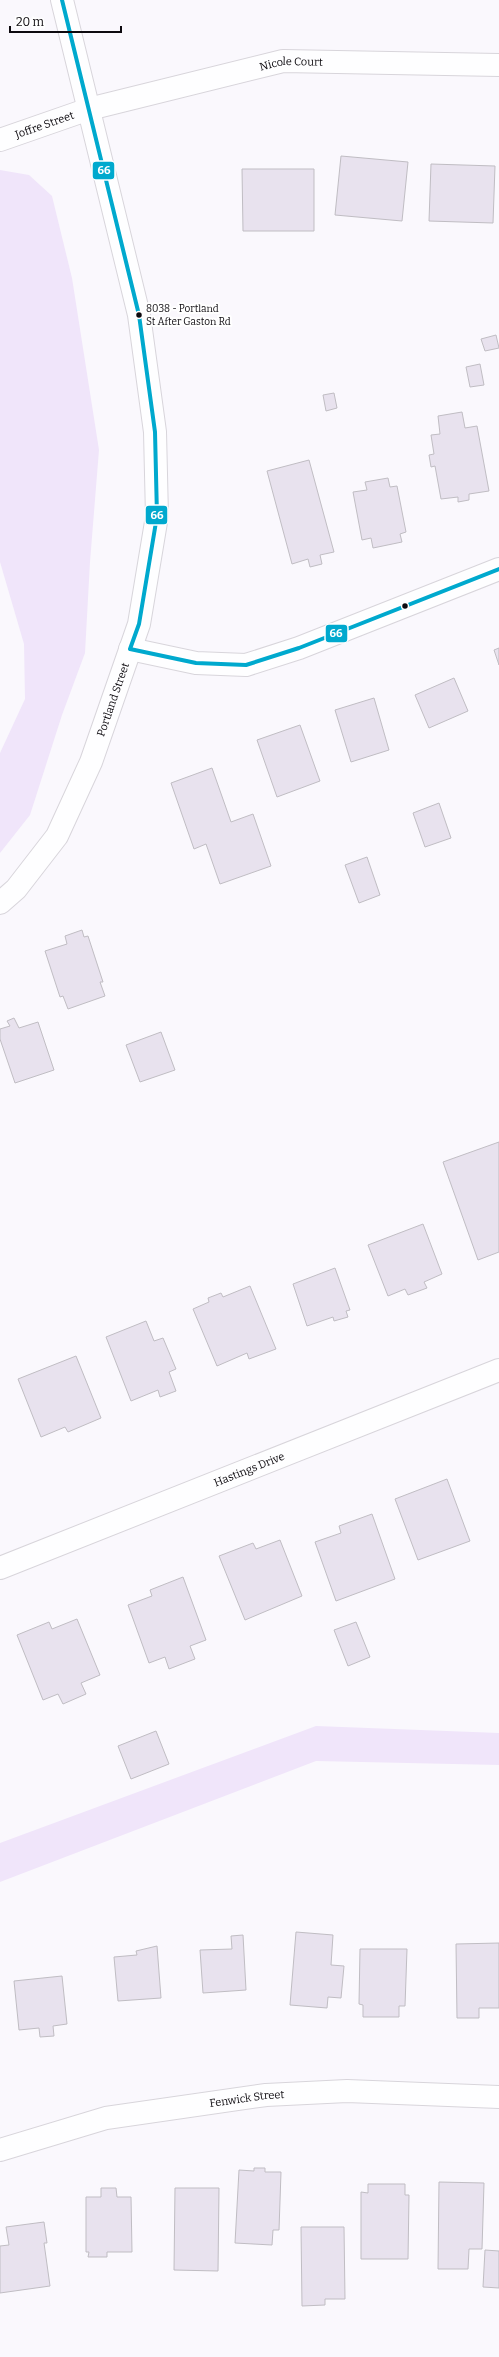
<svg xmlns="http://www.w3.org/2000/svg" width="499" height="2357" viewBox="0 0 499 2357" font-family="Bitter,serif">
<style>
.green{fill:#f0e5fa}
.building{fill:#e8e2ee;stroke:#c0bdc3}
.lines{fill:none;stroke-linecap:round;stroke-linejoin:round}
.street-casing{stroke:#d8d5db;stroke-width:24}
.secondary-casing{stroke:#d8d5db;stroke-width:24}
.street{stroke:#fefeff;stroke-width:22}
.secondary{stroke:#fefeff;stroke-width:22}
.bus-1-casing{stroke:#fff;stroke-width:7}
.bus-1{stroke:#00a9ce;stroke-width:4}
.bus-dot{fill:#0d0a0f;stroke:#fff;stroke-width:1.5}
.labels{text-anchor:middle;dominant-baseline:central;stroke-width:4;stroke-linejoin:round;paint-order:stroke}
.bus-label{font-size:10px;fill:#0d0a0f;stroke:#fff;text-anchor:start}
.street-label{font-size:11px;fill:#0d0a0f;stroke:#fff}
.line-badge{stroke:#fff;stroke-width:1.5}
.badge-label{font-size:11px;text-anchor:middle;font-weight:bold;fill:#fff}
</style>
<rect width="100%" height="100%" fill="#faf8fd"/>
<g class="green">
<polygon points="0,170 29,175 52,196 72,278 99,450 90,562 85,653 62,715 30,815 0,853 0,753 25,699 24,644 0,562"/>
<polygon points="316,1726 499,1733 499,1765 316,1761 0,1882 0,1843"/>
</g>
<g class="building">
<polygon points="341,156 408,162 402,221 335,215"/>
<polygon points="431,164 495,166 493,223 429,221"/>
<polygon points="242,169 314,169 314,231 243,231"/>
<polygon points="496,335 499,348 485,351 481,339"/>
<polygon points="480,364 484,385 470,387 466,367"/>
<polygon points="334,393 337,408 326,411 323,395"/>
<polygon points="462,412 465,428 477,426 489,491 469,494 469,500 458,502 458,497 441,499 435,466 431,467 429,455 434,454 431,435 440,434 438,416"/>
<polygon points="309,460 334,552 320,555 322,564 310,567 308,559 292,564 267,471"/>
<polygon points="388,478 390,487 397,486 406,532 400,534 402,542 373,548 371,538 362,540 353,492 367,490 365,482"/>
<polygon points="499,648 499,665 494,650"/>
<polygon points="454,678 468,711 429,728 415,695"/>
<polygon points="374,698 389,750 351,762 335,710"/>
<polygon points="300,725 320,781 277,797 257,740"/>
<polygon points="212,768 231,822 253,814 271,866 220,884 206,844 194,849 171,783"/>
<polygon points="439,803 451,838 425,847 413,813"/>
<polygon points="367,857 380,895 359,903 345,865"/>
<polygon points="82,930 84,937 88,936 103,982 100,982 105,996 68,1009 63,996 60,997 45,951 67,944 65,936"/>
<polygon points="14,1018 19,1028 38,1022 54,1070 15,1083 0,1039 0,1029 10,1026 7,1021"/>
<polygon points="161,1032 175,1070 140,1082 126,1045"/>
<polygon points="499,1142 499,1252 478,1260 443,1162"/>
<polygon points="423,1224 442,1274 424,1282 427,1288 408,1295 405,1289 388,1296 368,1245"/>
<polygon points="335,1268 350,1310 346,1311 348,1317 334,1321 333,1317 307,1326 293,1284"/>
<polygon points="250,1286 276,1349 249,1359 247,1353 217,1366 193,1309 209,1302 208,1298 221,1293 223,1297"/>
<polygon points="146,1321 154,1341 163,1338 176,1369 169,1372 176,1391 160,1397 158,1390 131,1401 106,1337"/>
<polygon points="76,1356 101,1418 68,1432 65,1427 41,1437 18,1379"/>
<polygon points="447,1479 470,1541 418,1560 395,1499"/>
<polygon points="372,1514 395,1579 336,1601 315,1542 341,1533 339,1526"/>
<polygon points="280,1540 302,1596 245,1620 219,1556 253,1543 256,1549"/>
<polygon points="183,1577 206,1640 190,1646 195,1659 169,1669 165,1657 149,1663 128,1605 152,1596 150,1590"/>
<polygon points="77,1619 100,1675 81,1683 86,1694 63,1704 58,1694 43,1700 17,1635 49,1622 52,1629"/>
<polygon points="356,1622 370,1657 348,1666 334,1630"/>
<polygon points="156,1731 169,1764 131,1779 118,1746"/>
<polygon points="296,1932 333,1935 331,1965 344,1966 341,1998 328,1997 327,2008 290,2005"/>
<polygon points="243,1935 246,1990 203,1993 200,1950 232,1949 231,1936"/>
<polygon points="499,1943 499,2008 479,2008 479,2018 457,2018 456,1944"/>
<polygon points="157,1946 161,1998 118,2001 114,1957 137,1955 136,1951"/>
<polygon points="360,1949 407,1949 405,2006 399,2006 399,2017 363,2017 363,2005 359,2004"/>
<polygon points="62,1976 67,2024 53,2026 54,2036 40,2037 39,2028 19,2030 14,1981"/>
<polygon points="254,2168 265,2168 265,2172 281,2172 279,2230 273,2230 272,2245 235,2243 239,2170 254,2171"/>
<polygon points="439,2182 484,2183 482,2249 469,2249 468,2269 438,2269"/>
<polygon points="368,2184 405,2184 405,2195 409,2195 408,2259 361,2259 361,2192 368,2193"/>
<polygon points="101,2188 116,2188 117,2197 131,2197 132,2252 107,2252 107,2257 88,2257 89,2252 86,2252 86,2197 101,2197"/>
<polygon points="175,2188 219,2188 218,2271 174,2270"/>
<polygon points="44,2222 47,2243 44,2243 50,2286 0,2293 0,2246 9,2245 6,2227"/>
<polygon points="301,2227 344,2227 345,2299 325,2299 325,2305 302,2306"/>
<polygon points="485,2250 499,2251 499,2288 483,2287"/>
</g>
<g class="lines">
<defs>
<g id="street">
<path id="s1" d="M 0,140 L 89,109 L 283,61 L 499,65"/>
<polyline points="130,649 196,663 246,665 299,648 499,569"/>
<path id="s2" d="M 0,1568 L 499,1370"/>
<path id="s3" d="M 0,2150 L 106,2118 L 266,2095 L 347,2091 L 499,2097"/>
</g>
<g id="secondary">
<path id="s4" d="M 0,903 L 16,889 L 57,836 L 91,762 L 139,624 L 157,516 L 155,432 L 139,315 L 62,0"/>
</g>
</defs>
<use href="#street" class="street-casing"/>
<use href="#secondary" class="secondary-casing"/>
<use href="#street" class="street"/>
<use href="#secondary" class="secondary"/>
<defs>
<polyline id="bus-1" points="62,0 139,315 155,432 157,516 139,624 130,649 196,663 246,665 299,648 499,569"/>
</defs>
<use href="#bus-1" class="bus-1-casing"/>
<use href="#bus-1" class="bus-1"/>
</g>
<g class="bus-dot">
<circle cx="139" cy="315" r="3.5"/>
<circle cx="405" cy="606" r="3.5"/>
</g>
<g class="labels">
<g class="bus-label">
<text x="146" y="309">8038 - Portland<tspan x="146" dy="13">St After Gaston Rd</tspan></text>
</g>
<g class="street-label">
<text stroke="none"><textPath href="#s1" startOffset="302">Nicole Court</textPath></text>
<text stroke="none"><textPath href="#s1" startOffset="47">Joffre Street</textPath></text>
<text stroke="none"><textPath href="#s4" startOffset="236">Portland Street</textPath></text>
<text stroke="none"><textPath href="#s2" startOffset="268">Hastings Drive</textPath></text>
<text stroke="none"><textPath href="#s3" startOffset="253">Fenwick Street</textPath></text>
</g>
</g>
<g class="line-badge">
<rect x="92" y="161" width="23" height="19" rx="4" fill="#00a9ce"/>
<rect x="145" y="505" width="23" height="20" rx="4" fill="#00a9ce"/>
<rect x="325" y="624" width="23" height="19" rx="4" fill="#00a9ce"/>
</g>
<g class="badge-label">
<text x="104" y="174">66</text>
<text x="157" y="519">66</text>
<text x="336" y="637">66</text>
</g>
<path d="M10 26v6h111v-6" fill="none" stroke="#0d0a0f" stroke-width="2"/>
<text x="16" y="26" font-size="12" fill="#0d0a0f" stroke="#ffffff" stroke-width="3" paint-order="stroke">20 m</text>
</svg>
